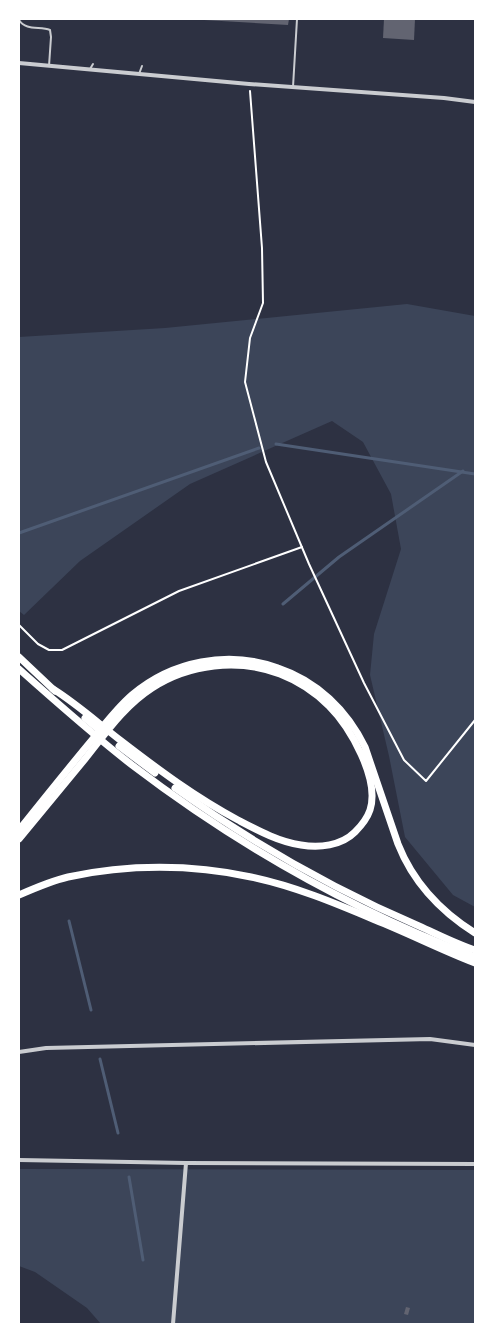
<svg xmlns="http://www.w3.org/2000/svg" width="494" height="1343" viewBox="0 0 494 1343" font-family="'Source Serif 4',serif">
<style>
.green{fill:#3c4559}
.lines{fill:none;stroke-linecap:round;stroke-linejoin:round}
.stream{stroke:#4f5d75;stroke-width:3}
.building{fill:#626471}
.path{stroke:#fff;stroke-width:2}
.service{stroke:#caccd0;stroke-width:2}
.minor{stroke:#caccd0;stroke-width:4}
.trunk{stroke:#fff;stroke-width:7}
</style>
<rect width="100%" height="100%" fill="#2d3142"/>
<g class="green">
<polygon points="407,304 475,316 475,907 453,895 405,837 389,756 370,675 374,634 401,549 391,494 363,442 332,421 190,484 80,561 24,615 19,611 19,337 165,328"/>
<polygon points="19,1169 475,1170 475,1324 101,1324 87,1308 35,1272 19,1266"/>
</g>
<g class="lines">
<g class="stream">
<polyline points="276,444 475,474"/>
<polyline points="19,533 259,448"/>
<polyline points="283,604 339,557 463,471"/>
<polyline points="69,921 91,1010"/>
<polyline points="100,1059 118,1133"/>
<polyline points="129,1177 143,1260"/>
</g>
</g>
<g class="building">
<polygon points="204,19 289,19 288,25 204,20"/>
<polygon points="384,19 415,19 414,40 383,38"/>
<polygon points="406,1307 410,1308 408,1315 404,1314"/>
</g>
<g class="lines">
<g class="path">
<polyline points="250,91 262,248 263,303 250,338 245,382 266,462 309,564 364,683 404,760 426,781 475,720"/>
<polyline points="19,625 38,644 49,650 62,650 179,591 302,547"/>
</g>
<g class="service">
<path d="M 19,20 C 26,31 40,26 50,30 L 51,37 L 49,66"/>
<polyline points="90,69 93,64"/>
<polyline points="139,74 142,66"/>
<polyline points="293,87 297,19"/>
</g>
<g class="minor">
<polyline points="19,63 249,84 444,98 475,102"/>
<polyline points="19,1052 46,1048 430,1039 475,1045"/>
<polyline points="19,1160 186,1163 475,1164"/>
<polyline points="173,1324 186,1163"/>
</g>
<g class="trunk">
<polyline points="19,657 55,691"/>
<path d="M 19,669 C 56,702 93,735 132,765 C 237,845 352,910 475,957"/>
<polyline points="85,718 103,733"/>
<polyline points="119,746 155,773"/>
<path d="M 175,788 C 251,842 333,889 419,926 C 437,934 456,944 475,950"/>
<path d="M 19,830 C 43,800 67,770 92,740 C 104,725 117,708 132,695 C 172,661 228,650 278,668 C 317,681 347,710 365,747 L 398,844 C 413,882 440,911 475,933"/>
<path d="M 19,839 C 41,812 63,786 85,759 C 105,734 124,706 152,688 C 189,664 238,658 280,674 C 298,681 315,692 329,706 C 350,727 380,779 370,810 C 367,819 361,826 355,832 C 341,846 319,848 301,845 C 279,842 257,830 238,820 C 195,797 159,770 120,740 C 98,723 77,704 53,689"/>
<path d="M 19,895 C 35,888 51,881 68,877 C 127,864 192,864 251,877 C 294,886 335,903 375,920 C 408,933 441,950 475,963"/>
</g>
</g>
<rect width="494" height="1343" fill="none" stroke="#ffffff" stroke-width="40"/>
</svg>
